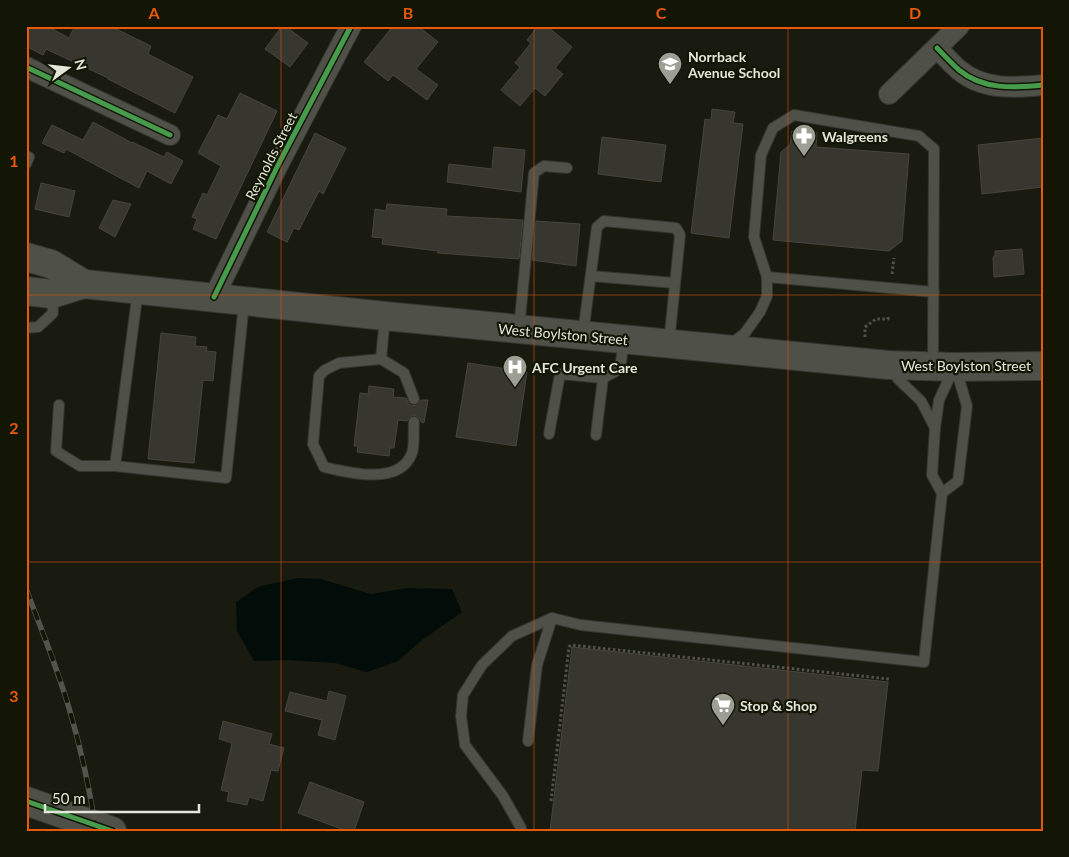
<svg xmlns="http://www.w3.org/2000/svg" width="1069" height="857" viewBox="0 0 1069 857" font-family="Lato,sans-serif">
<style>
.water{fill:#020c09}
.building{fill:#38372f;stroke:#46453c}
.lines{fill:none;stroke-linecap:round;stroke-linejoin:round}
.lane-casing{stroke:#35362f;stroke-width:12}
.street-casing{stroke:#35362f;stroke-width:22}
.secondary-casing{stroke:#35362f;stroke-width:30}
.path{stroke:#51524b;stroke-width:3;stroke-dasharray:2.5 2.5;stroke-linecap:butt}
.lane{stroke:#4f5048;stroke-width:10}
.street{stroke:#4f5048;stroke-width:20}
.secondary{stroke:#4f5048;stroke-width:28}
.rail-casing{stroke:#53544c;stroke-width:5.5}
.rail{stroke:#131605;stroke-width:4;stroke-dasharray:11;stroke-linecap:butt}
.cycleway-casing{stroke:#131605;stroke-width:8}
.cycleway{stroke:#469c4c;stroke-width:5}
.grid{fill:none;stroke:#e8590c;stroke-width:1;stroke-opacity:0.55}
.labels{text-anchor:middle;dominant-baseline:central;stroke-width:4.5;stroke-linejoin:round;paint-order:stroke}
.poi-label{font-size:14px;font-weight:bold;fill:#e4e6da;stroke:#131605;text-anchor:start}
.street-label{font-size:14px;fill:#e4e6da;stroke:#131605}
.neatline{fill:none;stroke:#e8590c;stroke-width:2}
.grid-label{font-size:16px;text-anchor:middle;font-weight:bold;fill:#e8590c}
</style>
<rect width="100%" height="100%" fill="#191b11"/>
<polygon class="water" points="297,578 320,579 371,594 406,588 452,589 462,612 422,640 398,661 367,672 335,663 287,660 254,661 237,631 236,602 258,587"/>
<g class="building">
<polygon points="26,26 47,26 69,38 75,26 110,26 151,46 148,54 193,77 175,113 108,79 108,78 46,49 43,55 26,46"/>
<polygon points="282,26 285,26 308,43 290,67 265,49"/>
<polygon points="393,26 418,26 438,42 416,69 438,85 427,100 393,75 388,81 364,62"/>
<polygon points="538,26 547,26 572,47 555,68 563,74 545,96 535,88 520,106 501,90 520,67 515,63 531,43 527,40"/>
<polygon points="240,93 277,111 216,239 193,229 197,219 192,217 203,193 207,195 221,166 198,153 218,115 227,119"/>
<polygon points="712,109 735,112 733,123 743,124 729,238 691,233 705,119 711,120"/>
<polygon points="93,122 132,143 132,142 164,157 167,152 183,161 171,184 147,171 139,188 66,149 64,153 42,143 52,125 83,140"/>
<polygon points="792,131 817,133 816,147 909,154 902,241 889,251 773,240 781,152 790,145"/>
<polygon points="315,133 346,148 323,194 319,191 299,230 294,228 287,242 267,232"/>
<polygon points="602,137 666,145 661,182 598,174"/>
<polygon points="1043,138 1043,187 982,194 978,145"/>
<polygon points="494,147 525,150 521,192 447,182 449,164 492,169"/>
<polygon points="41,183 75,191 69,217 35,209"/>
<polygon points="113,200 131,204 115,237 99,228"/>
<polygon points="387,204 447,209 446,216 523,220 519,259 438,253 438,251 382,244 383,238 372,237 375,209 386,211"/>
<polygon points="536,221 580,224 576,266 532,260"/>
<polygon points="1022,249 1024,274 994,277 993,257 995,256 995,251"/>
<polygon points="161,333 196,337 195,346 207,347 206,351 216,352 213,381 203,380 194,463 148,459"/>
<polygon points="468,363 527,372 516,446 456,437"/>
<polygon points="369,386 394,389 393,397 406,398 409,404 412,406 417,405 421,400 428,400 424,423 421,422 420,419 415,415 411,416 407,421 398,420 394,448 390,448 389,456 357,452 358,446 354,446 360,393 368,394"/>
<polygon points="572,647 888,682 878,771 862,770 855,831 550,831"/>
<polygon points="329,691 346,696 335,740 318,735 322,720 285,711 290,692 327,701"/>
<polygon points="223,721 272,734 269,744 284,748 278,771 271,770 263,801 249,797 247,805 227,801 229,792 221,790 232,743 219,739"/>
<polygon points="310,782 364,802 354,831 347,831 298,813"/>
</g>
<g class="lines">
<defs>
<g id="lane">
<polyline points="26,156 29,157 26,164"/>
<polyline points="591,276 675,283"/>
<polyline points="767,277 934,292"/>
<polyline points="138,290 115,466 226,478 244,303"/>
<polyline points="26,328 38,327 53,313 52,296"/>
<polyline points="519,329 534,173 544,166 567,168"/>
<polyline points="583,334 597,227 604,221 676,228 680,235 669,343"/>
<polyline points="731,344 745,333 760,312 767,296 767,277 754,237 761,155 773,128 794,115 919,136 934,149 933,364"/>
<polyline points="381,359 385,317"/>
<polyline points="891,369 898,379 921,401 935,428"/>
<polyline points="59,405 56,451 80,466 115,466"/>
<path d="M 414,422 C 413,431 415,444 412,453 C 400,486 349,473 324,467 L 313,444 L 319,376 L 325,370 L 339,363 L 381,359 L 404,373 L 414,399"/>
<polyline points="549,434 560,374 603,378 620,369 624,340"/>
<polyline points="596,435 603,378"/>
<polyline points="942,493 958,481 967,406 956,369"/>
<polyline points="528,741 537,665 552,618"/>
<polyline points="521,831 521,828 503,796 465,745 461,716 463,695 482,665 512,636 552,618 581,625 924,662 942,493 932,475 935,428 939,400 954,368"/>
</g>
<g id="street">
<path d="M 937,48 C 944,55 951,63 959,70 C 983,90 1014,88 1043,85"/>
<polyline points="26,67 170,135"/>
<polyline points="889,94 959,26"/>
<polyline points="214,297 278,165 351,26"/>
</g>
<g id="secondary">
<polyline points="26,257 51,264 84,284"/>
<polyline points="26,291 52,294 84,284 385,316 888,365 955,367 1043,366"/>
<polyline points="26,801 112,831"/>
</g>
</defs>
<use href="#lane" class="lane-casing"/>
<use href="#street" class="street-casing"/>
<use href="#secondary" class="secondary-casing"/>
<g class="path">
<polyline points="892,274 894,258"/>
<polyline points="865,337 865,327 876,319 888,319 888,315"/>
<polyline points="551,801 569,647 571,645 889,679"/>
</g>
<use href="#lane" class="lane"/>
<use href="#street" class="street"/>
<use href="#secondary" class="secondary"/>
<defs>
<path id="rail" d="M 26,589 C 42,631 59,672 71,715 C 82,753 90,792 96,831"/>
</defs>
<use href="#rail" class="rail-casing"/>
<use href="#rail" class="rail"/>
<defs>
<g id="cycleway">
<path d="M 937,48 C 944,55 951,63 959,70 C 983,90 1014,88 1043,85"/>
<polyline points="26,67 170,135"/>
<polyline points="214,297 278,165 351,26"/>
<polyline points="26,801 112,831"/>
</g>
</defs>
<use href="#cycleway" class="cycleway-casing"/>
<use href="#cycleway" class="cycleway"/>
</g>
<path class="grid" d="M 281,26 L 281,831M 534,26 L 534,831M 788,26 L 788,831M 26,295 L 1043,295M 26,562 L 1043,562"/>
<defs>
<symbol id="school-pin" viewBox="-11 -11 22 30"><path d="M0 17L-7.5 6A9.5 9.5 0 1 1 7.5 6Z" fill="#9d9f94" stroke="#131605"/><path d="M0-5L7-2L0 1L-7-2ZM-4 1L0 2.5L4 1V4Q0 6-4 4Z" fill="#fff"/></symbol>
<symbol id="pharmacy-pin" viewBox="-11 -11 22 30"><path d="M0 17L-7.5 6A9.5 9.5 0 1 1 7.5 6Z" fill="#9d9f94" stroke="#131605"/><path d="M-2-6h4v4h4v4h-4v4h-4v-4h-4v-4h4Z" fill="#fff"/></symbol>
<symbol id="hospital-pin" viewBox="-11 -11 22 30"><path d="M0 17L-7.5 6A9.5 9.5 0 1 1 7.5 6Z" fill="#9d9f94" stroke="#131605"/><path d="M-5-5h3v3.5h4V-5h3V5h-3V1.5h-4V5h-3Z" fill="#fff"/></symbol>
<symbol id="supermarket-pin" viewBox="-11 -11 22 30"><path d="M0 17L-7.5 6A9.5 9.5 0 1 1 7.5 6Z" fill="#9d9f94" stroke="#131605"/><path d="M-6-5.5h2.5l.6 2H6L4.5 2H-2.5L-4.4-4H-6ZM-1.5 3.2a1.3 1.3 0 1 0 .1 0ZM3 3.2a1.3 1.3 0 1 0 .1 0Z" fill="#fff"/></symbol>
</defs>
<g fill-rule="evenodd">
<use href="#school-pin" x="656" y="50" width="28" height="38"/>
<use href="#pharmacy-pin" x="790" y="122" width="28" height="38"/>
<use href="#hospital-pin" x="501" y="353" width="28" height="38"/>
<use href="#supermarket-pin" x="709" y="691" width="28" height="38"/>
</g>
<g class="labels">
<g class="poi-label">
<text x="688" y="56">Norrback<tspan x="688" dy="16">Avenue School</tspan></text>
<text x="822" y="136">Walgreens</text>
<text x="532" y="367">AFC Urgent Care</text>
<text x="740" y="705">Stop &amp; Shop</text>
</g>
<g class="street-label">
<text transform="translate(271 156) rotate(-63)">Reynolds Street</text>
<text transform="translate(563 334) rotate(5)">West Boylston Street</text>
<text x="966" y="365">West Boylston Street</text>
</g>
</g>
<rect width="1069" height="857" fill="none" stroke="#131605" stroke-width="55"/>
<g transform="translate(68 68) rotate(75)" stroke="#131605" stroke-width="4" paint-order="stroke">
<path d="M0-4L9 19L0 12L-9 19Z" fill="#e4e6da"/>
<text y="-8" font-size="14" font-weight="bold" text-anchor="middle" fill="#e4e6da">N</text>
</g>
<path d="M45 804v8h154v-8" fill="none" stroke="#e4e6da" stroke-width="2.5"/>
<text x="52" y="804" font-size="15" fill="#e4e6da" stroke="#131605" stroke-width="4" paint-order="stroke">50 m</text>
<rect x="28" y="28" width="1014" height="802" class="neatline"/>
<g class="grid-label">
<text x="154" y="19">A</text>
<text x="408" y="19">B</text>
<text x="661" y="19">C</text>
<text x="915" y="19">D</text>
<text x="14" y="167">1</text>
<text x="14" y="434">2</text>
<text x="14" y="702">3</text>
</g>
</svg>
